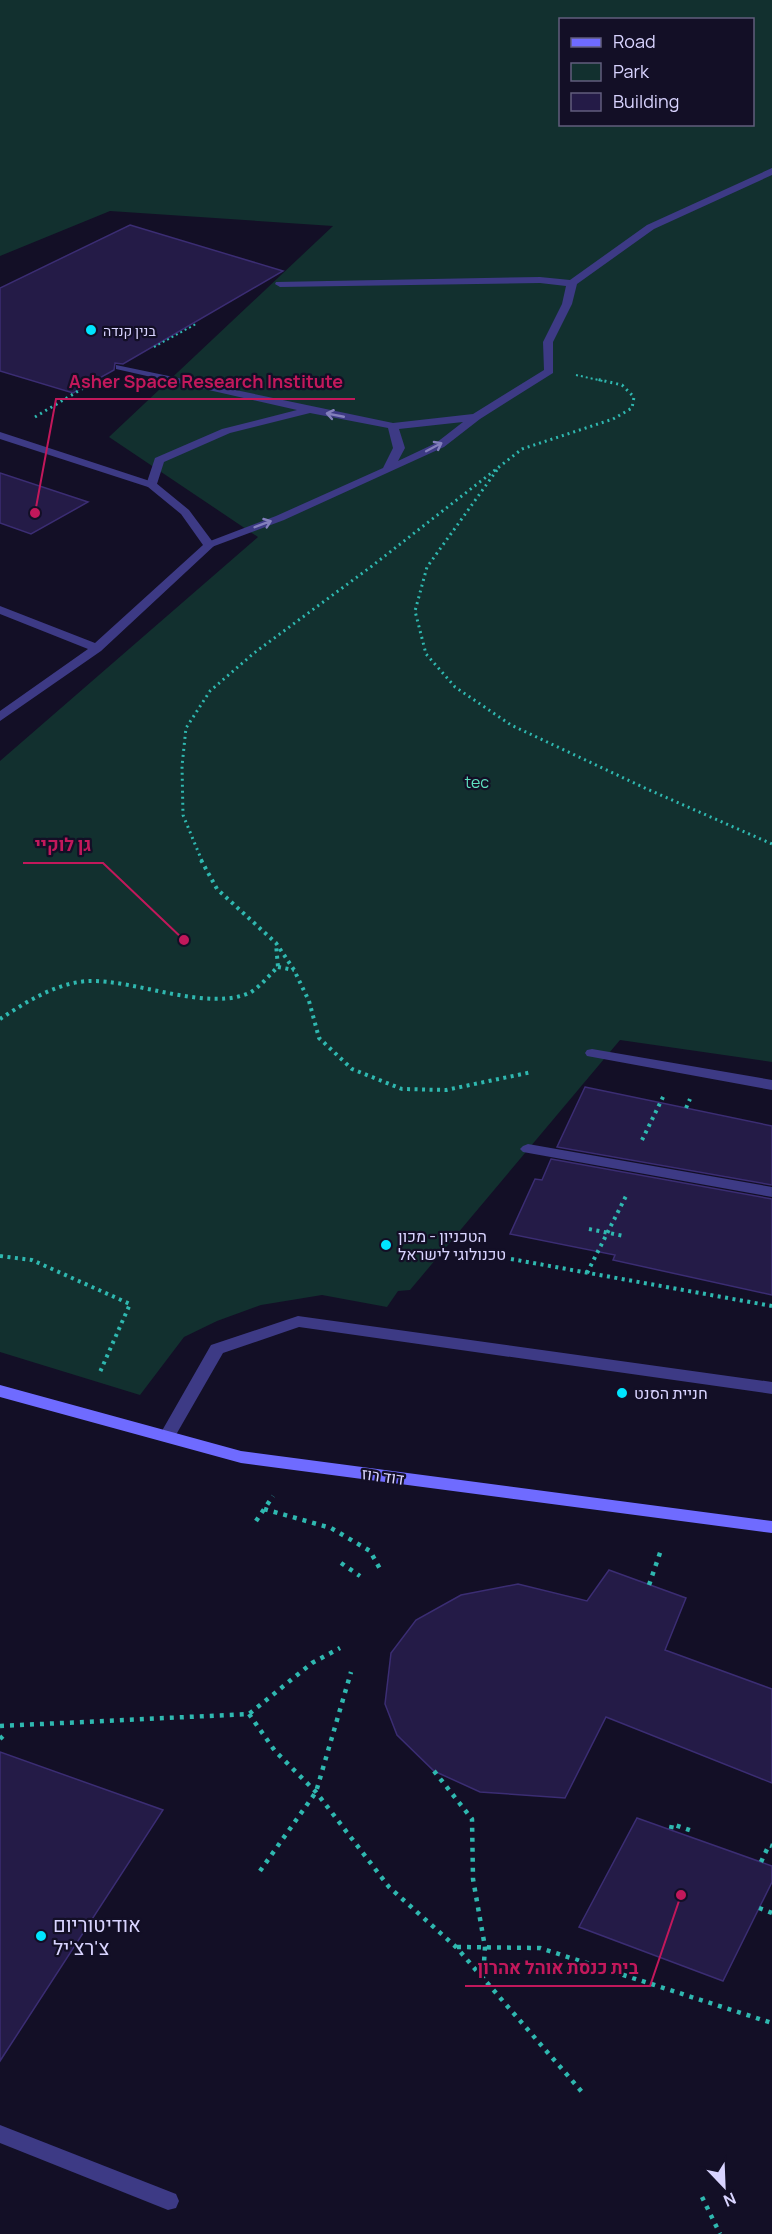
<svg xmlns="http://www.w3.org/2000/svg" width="772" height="2234" viewBox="0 0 772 2234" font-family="Manrope,Heebo,sans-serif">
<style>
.green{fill:#12302f;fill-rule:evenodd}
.building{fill:#241b47;stroke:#3b2d73;stroke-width:1.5}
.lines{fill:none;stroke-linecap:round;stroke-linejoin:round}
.path-far3{stroke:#2fb8b0;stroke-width:2;stroke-dasharray:2 3;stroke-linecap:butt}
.path-far2{stroke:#2fb8b0;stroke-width:3;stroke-dasharray:2 4;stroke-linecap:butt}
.path-far1{stroke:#2fb8b0;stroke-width:4;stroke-dasharray:3 4.5;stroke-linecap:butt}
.path{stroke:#2fb8b0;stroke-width:4.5;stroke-dasharray:4 6;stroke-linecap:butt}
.lane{fill:#3d3a85;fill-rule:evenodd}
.street{fill:#3d3a85;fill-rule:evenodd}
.secondary{fill:#6f6bff;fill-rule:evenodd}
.oneway{stroke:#837fbc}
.poi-dot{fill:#00e5ff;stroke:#130f26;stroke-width:2}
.labels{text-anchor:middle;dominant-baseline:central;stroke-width:4.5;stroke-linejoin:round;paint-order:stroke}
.far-poi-label{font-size:14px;fill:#d9d4ff;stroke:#130f26;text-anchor:start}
.park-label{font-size:16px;fill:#5fe0c0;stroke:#130f26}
.poi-label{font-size:16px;fill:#d9d4ff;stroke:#130f26;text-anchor:start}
.street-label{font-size:16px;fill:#d9d4ff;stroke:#130f26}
.near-poi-label{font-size:20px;fill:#d9d4ff;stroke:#130f26;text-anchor:start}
.leader{fill:none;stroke:#c2185b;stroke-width:2}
.callout-dot{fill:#c2185b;stroke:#130f26;stroke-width:2}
.callout-label{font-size:18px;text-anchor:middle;font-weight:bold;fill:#c2185b;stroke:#130f26;stroke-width:4.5;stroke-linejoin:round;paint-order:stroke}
</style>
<rect width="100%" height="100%" fill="#130f26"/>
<path class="green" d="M 0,0 L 772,0 L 772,1062 L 620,1040 L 410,1290 L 398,1291 L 387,1307 L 322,1295 L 261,1305 L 217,1321 L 184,1337 L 140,1395 L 0,1352 L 0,761 L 258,537 L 109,437 L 333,226 L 110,211 L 0,256 ZM 560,20 L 752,20 L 752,124 L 560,124 Z"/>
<g class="building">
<polygon points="130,225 283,271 123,364 115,363 114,370 73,393 0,371 0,288"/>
<polygon points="0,473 88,502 31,534 0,523"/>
<polygon points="585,1087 772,1126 772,1185 557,1147"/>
<polygon points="551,1159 772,1199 772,1295 613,1260 615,1255 510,1234 535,1179 542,1180"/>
<polygon points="609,1570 686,1598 665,1650 772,1689 772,1783 606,1717 565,1798 480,1792 434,1771 397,1735 385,1704 391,1653 416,1620 461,1595 518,1584 587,1601"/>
<polygon points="0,1752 163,1810 0,2061"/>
<polygon points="637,1818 772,1866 772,1882 723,1981 579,1927"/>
</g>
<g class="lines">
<g class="path-far3">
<polyline points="154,347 196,324"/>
<polyline points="576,375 603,381"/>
</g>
<g class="path-far2">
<polyline points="35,417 95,381"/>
<polyline points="497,470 427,567 415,611 426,654 455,687 511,725 647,789 772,844"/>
<polyline points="202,861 183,815 182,766 186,728 210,691 254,653 372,566 522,449 613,419 632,408 634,397 622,385 596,379"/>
</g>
<g class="path-far1">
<polyline points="201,860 217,889 276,943 294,970 309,1001 319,1038 352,1069 402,1089 446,1090 532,1072"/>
<polyline points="278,967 294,970"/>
<path d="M 0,1019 C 26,1002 56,983 88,981 C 134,979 210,1013 251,992 C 261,986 269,975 278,967 L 276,944"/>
<polyline points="686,1108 690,1099"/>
<polyline points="642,1140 664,1095"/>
<polyline points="589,1229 624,1236"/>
<polyline points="0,1256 32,1260 130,1304 100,1372"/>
<polyline points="511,1259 772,1306"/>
<polyline points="587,1273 626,1196"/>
</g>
<g class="path">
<polyline points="264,1509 331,1528 370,1551 380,1569"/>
<polyline points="256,1521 273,1496"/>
<polyline points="341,1563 360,1576"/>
<polyline points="649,1585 661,1550"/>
<polyline points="249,1714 275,1751 316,1792 389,1887 456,1947 582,2092"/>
<polyline points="0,1726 249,1714 312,1663 340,1648"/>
<polyline points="0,1739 3,1736"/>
<polyline points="434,1771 472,1819 473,1879 485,1947 483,1978"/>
<polyline points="671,1829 672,1824 695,1832"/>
<polyline points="761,1862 769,1845 772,1846"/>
<polyline points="260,1871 316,1792 351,1672"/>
<polyline points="759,1908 772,1913"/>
<polyline points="457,1947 540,1948 772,2023"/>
<polyline points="702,2197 720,2234"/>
</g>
<g class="lane">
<path d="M 772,168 L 772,175 L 654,229 L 577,284 L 572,304 L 553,342 L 553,373 L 480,419 L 444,447 L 284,520 L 209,548 L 203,545 L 205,543 L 276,516 L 383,468 L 393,448 L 388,428 L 310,413 L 230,433 L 164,462 L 156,487 L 148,487 L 146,485 L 155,458 L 222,429 L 297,410 L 116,369 L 116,365 L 393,423 L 473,414 L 544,370 L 543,342 L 562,304 L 566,286 L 540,283 L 280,287 L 275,284 L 276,282 L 540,277 L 570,280 L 647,225 ZM 463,422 L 436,443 L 398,461 L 405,448 L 399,429 Z"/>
<polygon points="592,1049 772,1080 772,1090 587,1056 585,1053 587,1050"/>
<polygon points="528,1144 772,1187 772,1197 523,1152 520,1149 523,1146"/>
<polygon points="298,1316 772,1382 772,1394 299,1327 223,1353 173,1440 161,1440 159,1436 211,1345"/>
<polygon points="0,2125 176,2194 179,2201 176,2208 168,2210 0,2143"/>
</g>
<polygon class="street" points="0,432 156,483 189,510 215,545 101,651 0,721 0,711 88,649 0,614 0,606 95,643 203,545 181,514 148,487 0,439"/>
<polygon class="secondary" points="0,1385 241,1451 772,1521 772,1533 241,1463 0,1397"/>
</g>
<defs><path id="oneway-shaft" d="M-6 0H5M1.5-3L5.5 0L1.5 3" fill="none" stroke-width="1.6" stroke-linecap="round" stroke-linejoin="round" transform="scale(1.5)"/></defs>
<g class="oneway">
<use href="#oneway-shaft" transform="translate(335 415) rotate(-169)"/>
<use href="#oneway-shaft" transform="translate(434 447) rotate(-28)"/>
<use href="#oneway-shaft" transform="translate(263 524) rotate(-21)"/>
</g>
<g class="poi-dot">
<circle cx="91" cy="330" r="6"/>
<circle cx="386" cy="1245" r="6"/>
<circle cx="622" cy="1393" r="6"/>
<circle cx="41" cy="1936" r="6"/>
</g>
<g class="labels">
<g class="far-poi-label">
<text x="103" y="330">בנין קנדה</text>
</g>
<g class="park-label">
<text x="477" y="782">tec</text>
</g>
<g class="poi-label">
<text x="398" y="1236">הטכניון - מכון<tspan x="398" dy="18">טכנולוגי לישראל</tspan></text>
<text x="634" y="1393">חניית הסנט</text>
</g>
<g class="street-label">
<text transform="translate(383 1476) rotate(8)">דוד רוז</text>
</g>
<g class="near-poi-label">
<text x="53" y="1924">אודיטוריום<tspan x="53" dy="23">צ'רצ'יל</tspan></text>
</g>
</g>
<path class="leader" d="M35 513L56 399H355M184 940L103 863H23M681 1895L650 1986H465"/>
<g class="callout-dot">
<circle cx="35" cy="513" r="6"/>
<circle cx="184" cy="940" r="6"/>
<circle cx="681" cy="1895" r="6"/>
</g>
<g class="callout-label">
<text x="206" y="388">Asher Space Research Institute</text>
<text x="63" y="851">גן לוקיי</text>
<text x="558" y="1974">בית כנסת אוהל אהרון</text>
</g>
<rect x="559" y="18" width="195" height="108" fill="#130f26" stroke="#625e7d" stroke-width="1.5"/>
<rect x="571" y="38" width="30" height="9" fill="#6f6bff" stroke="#625e7d" stroke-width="1.5"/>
<text x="613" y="48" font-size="18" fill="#d9d4ff">Road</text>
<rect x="571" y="63" width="30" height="18" fill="#12302f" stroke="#625e7d" stroke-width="1.5"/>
<text x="613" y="78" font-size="18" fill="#d9d4ff">Park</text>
<rect x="571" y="93" width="30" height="18" fill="#241b47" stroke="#625e7d" stroke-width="1.5"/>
<text x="613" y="108" font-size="18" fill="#d9d4ff">Building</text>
<g transform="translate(724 2186) rotate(157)" stroke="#130f26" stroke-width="4.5" paint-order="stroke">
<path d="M0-4.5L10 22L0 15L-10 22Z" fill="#d9d4ff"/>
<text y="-9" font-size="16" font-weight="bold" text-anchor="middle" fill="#d9d4ff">N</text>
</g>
</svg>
